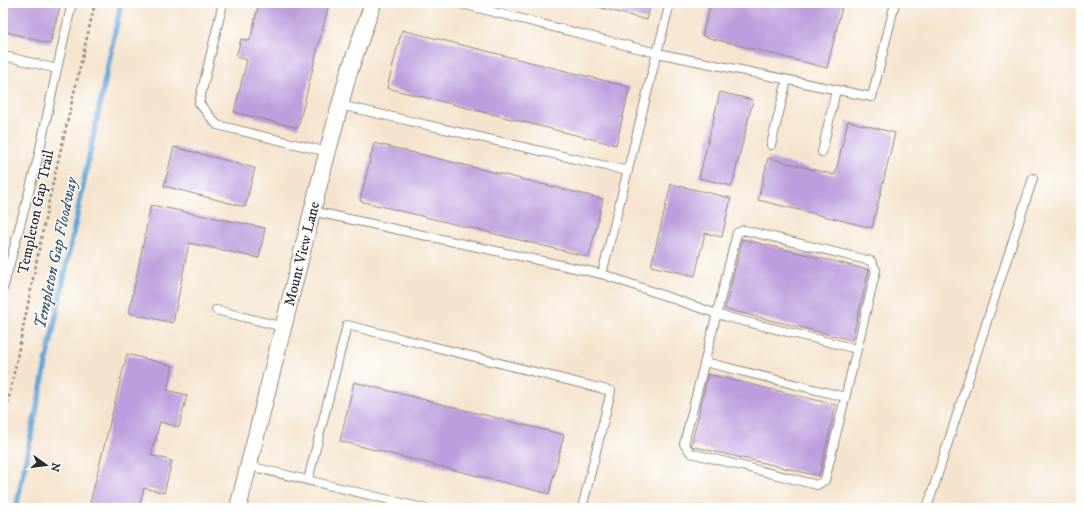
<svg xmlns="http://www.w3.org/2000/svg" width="1084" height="511" viewBox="0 0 1084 511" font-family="'IM FELL DW Pica',serif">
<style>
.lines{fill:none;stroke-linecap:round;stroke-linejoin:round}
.stream{stroke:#61a7d7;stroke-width:5.5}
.building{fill:#bc9ddd}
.lane-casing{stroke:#90887c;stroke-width:10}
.street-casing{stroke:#90887c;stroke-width:18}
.path{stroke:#90887c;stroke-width:2.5;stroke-dasharray:3 3;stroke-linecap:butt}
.lane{stroke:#fff;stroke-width:8}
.street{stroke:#fff;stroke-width:16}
.labels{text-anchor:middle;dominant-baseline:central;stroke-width:3;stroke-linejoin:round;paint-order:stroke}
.street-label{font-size:15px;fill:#2b2b2b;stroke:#fff}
.water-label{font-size:16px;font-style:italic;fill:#415d70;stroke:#fff}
</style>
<rect width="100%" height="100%" fill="#fff"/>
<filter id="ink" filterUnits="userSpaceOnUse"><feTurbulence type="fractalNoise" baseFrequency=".025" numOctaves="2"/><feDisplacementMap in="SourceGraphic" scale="8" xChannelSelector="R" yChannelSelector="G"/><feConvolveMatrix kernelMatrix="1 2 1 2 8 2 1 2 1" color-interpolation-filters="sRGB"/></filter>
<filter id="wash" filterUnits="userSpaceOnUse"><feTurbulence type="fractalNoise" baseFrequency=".012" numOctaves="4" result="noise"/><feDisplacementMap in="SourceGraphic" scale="16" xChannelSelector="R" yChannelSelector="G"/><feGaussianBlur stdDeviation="0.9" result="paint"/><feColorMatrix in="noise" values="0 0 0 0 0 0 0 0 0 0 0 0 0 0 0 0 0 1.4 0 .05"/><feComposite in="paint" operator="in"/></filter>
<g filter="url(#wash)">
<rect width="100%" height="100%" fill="#f5e4cd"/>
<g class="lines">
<polyline class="stream" points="16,508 121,3"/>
</g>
<g id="blocks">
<g class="building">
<polygon points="4,3 61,3 50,44 3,31 3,7"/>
<polygon points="259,3 329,3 298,128 234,112 247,60 236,57 241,39 250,41"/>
<polygon points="582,3 651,3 647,20"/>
<polygon points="711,3 843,3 827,68 702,36"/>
<polygon points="402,30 630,87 616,145 387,88"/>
<polygon points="720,92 753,100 732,186 699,178"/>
<polygon points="848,121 895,133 872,228 758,200 768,158 835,175"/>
<polygon points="374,143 603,199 589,257 360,201"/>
<polygon points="174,147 255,168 245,207 164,186"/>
<polygon points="671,184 731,198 722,237 705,233 695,276 651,266"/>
<polygon points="151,205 265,228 259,258 189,243 173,323 129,313"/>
<polygon points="742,239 869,270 852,340 725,309"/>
<polygon points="127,354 173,366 167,390 187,395 179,427 160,422 151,455 172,461 164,493 144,488 139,508 111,508 90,503"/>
<polygon points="708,374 836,405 819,476 691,446"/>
<polygon points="354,382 564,435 549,494 340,441"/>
</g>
</g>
</g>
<g filter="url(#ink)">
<use href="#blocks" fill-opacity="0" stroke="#90887c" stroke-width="1"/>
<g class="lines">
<defs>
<g id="lane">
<polyline points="223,3 199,103 217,125 328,152"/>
<polyline points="458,3 657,53 670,3"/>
<polyline points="9,57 57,69"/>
<polyline points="340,105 628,171"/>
<polyline points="771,145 787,80"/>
<polyline points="822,152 836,90"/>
<polyline points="312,211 602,274 657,53 872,97 895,3"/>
<polyline points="602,274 717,314 727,317 857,349 825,480 817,485 691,453 684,444 737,233 744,230 871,261 876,270 857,349"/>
<polyline points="3,289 38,158 57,69 72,3"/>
<polyline points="216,310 283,327"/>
<polyline points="705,362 845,397"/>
<polyline points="249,466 423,508"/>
<polyline points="308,480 347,325 611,391 582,508"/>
<polyline points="927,508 1033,178"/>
</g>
<polyline id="street" points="238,508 317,192 348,75 373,3"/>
</defs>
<use href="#lane" class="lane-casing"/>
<use href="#street" class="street-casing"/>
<polyline class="path" points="3,427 49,200 95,3"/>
<use href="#lane" class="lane"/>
<use href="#street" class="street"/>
</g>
</g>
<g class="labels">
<g class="street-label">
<text transform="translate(36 212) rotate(-78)">Templeton Gap Trail</text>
<text transform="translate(302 254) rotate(-76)">Mount View Lane</text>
</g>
<g class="water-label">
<text transform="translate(56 253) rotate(-78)">Templeton Gap Floodway</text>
</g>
</g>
<rect width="1084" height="511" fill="none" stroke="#fff" stroke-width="16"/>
<g transform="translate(46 465) rotate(104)" stroke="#ffffff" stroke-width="3" paint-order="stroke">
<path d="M0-3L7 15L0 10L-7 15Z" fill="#2b2b2b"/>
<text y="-6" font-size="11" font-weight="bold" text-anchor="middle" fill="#2b2b2b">N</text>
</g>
</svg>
